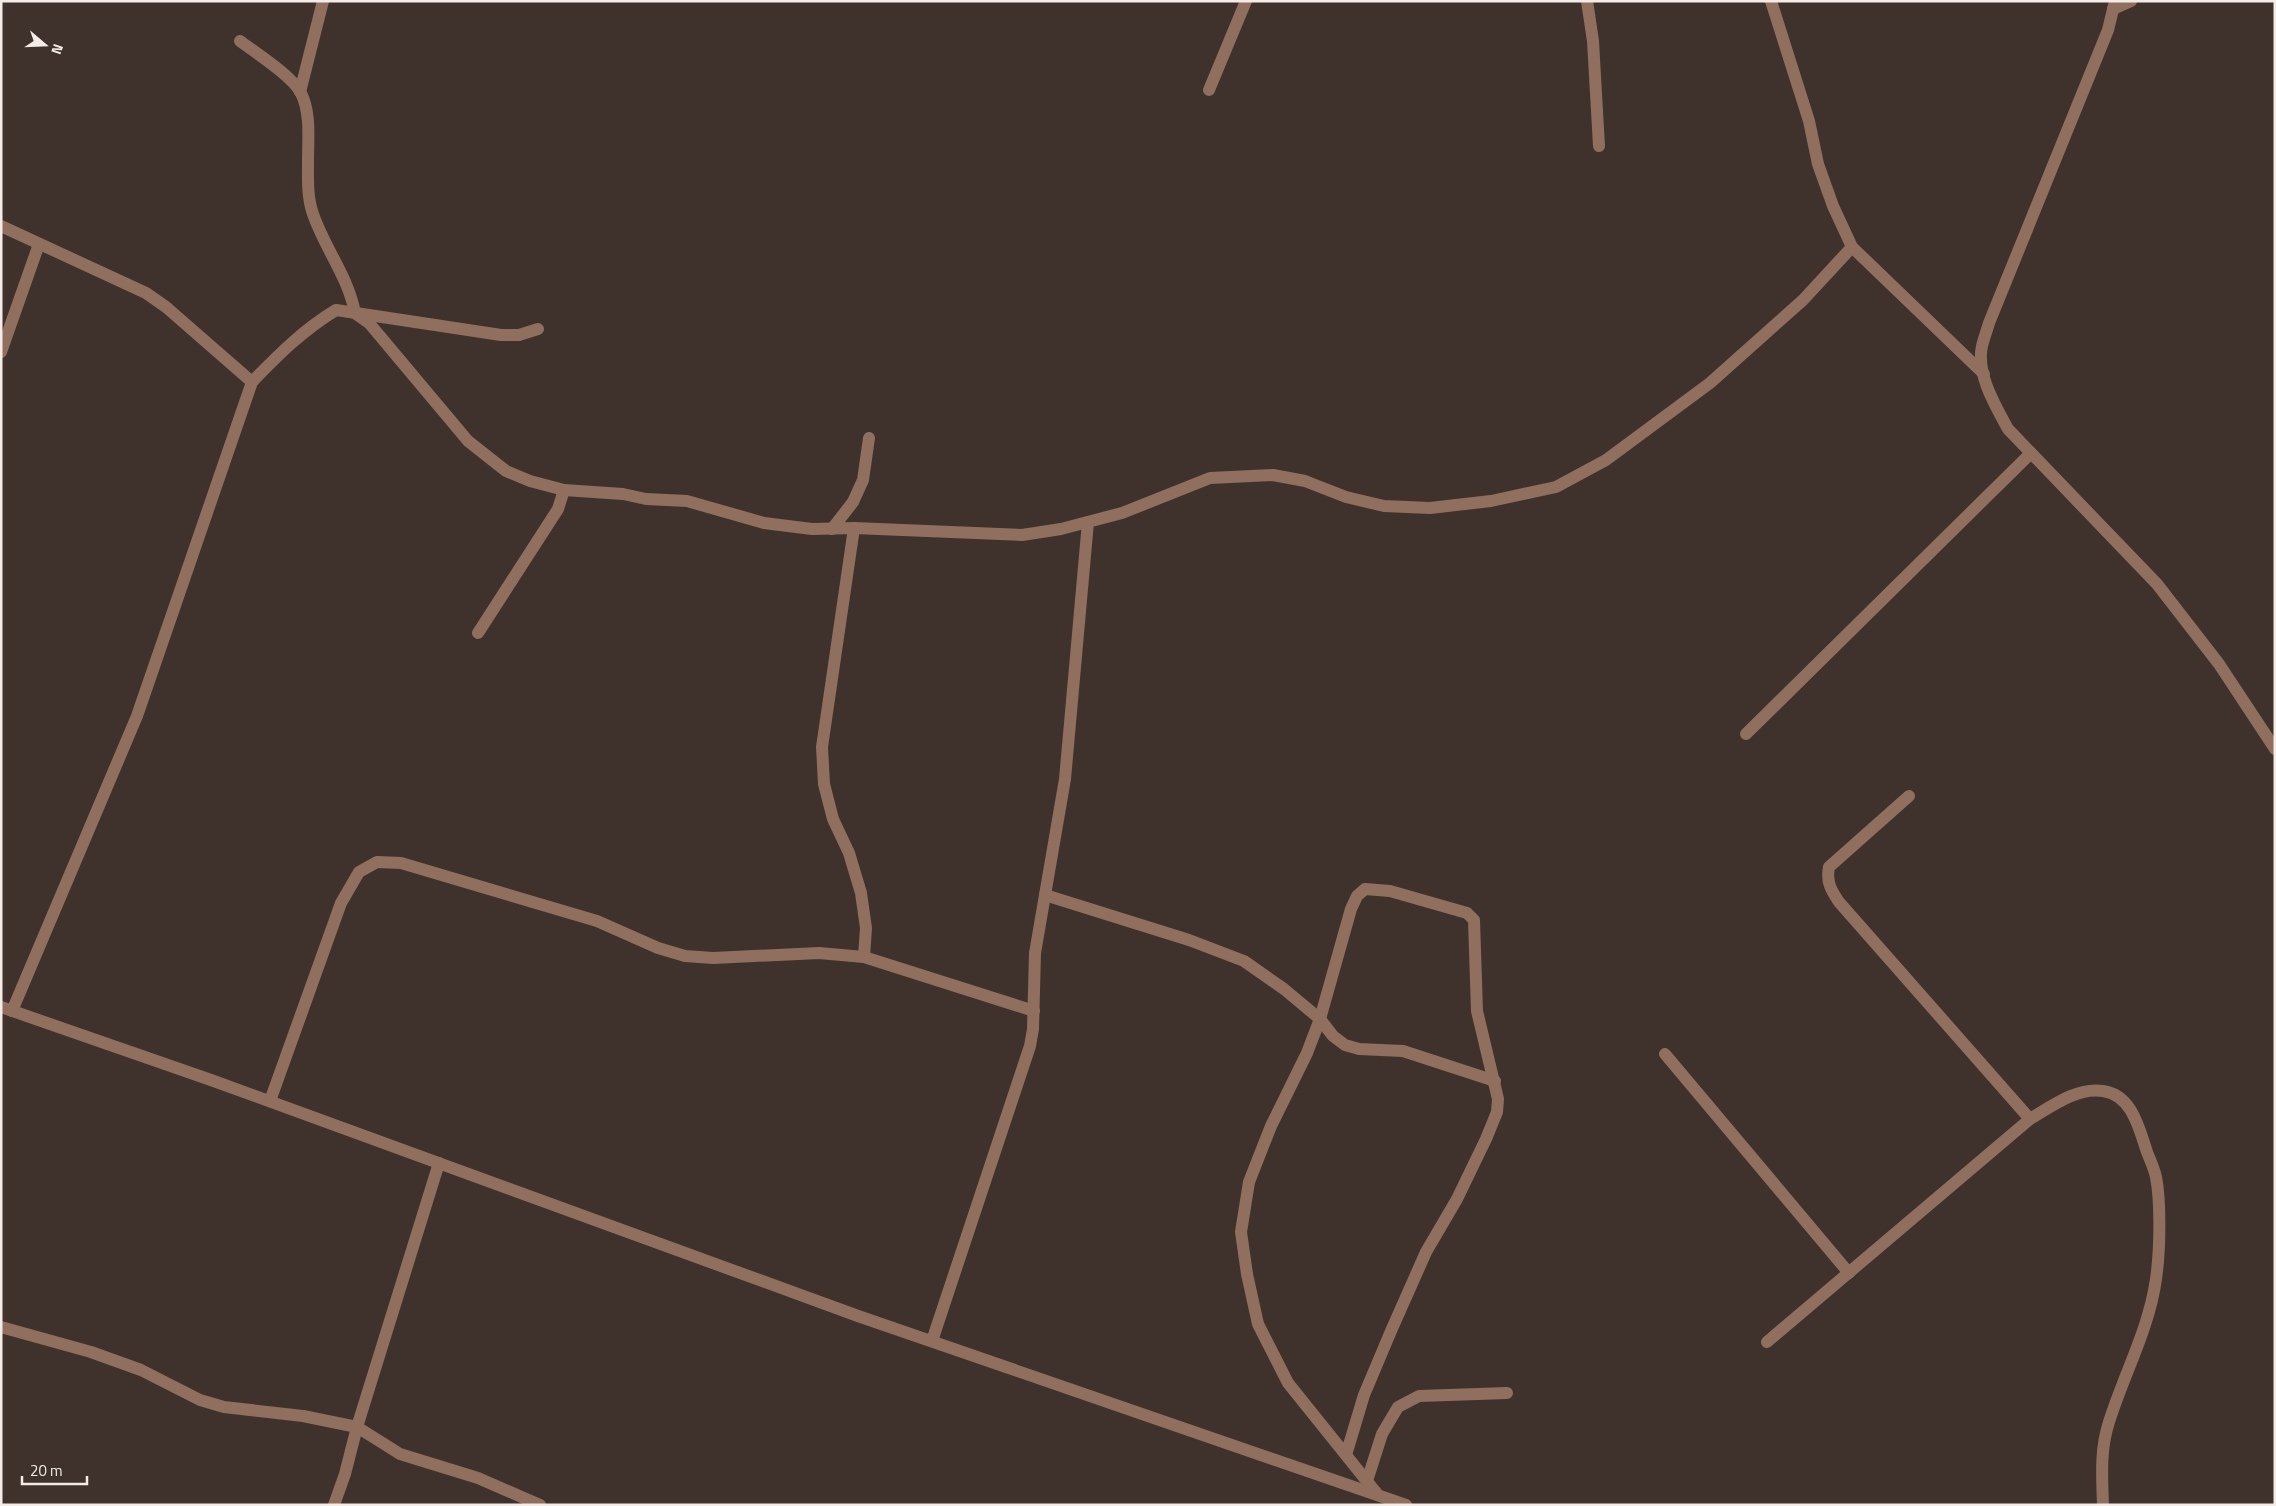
<svg xmlns="http://www.w3.org/2000/svg" width="2276" height="1506" viewBox="0 0 2276 1506" font-family="'Titillium Web',sans-serif">
<style>
.lines{fill:none;stroke-linecap:round;stroke-linejoin:round}
.minor{stroke:#906f5e;stroke-width:12}
</style>
<rect width="100%" height="100%" fill="#3f322c"/>
<g class="lines">
<g class="minor">
<polyline points="1587,1 1593,41 1599,146"/>
<polyline points="1771,1 1809,121 1818,164 1833,206 1852,247 1984,374"/>
<path d="M 2115,1 L 2108,30 L 1989,323 C 1987,330 1984,338 1982,346 C 1976,374 1995,405 2008,429 L 2157,584 L 2219,664 L 2275,749"/>
<polyline points="2113,9 2131,1"/>
<path d="M 240,41 C 256,53 292,76 301,93 C 311,113 308,139 308,161 C 308,179 307,197 313,214 C 325,249 348,276 355,313 L 369,323 L 468,441 L 506,471 L 530,481 L 564,490 L 558,509 L 478,633"/>
<polyline points="1209,90 1246,1"/>
<polyline points="300,92 323,1"/>
<polyline points="1,226 146,293 166,307 252,382"/>
<polyline points="1,352 39,244"/>
<polyline points="564,490 623,494 646,499 687,501 764,523 812,529 854,528 1022,535 1061,529 1122,513 1210,478 1273,475 1305,481 1346,497 1384,506 1430,508 1491,501 1556,487 1606,460 1710,383 1803,300 1852,247"/>
<polyline points="854,528 822,747 824,784 833,819 849,853 861,893 866,928 864,957"/>
<polyline points="832,529 853,502 863,480 869,438"/>
<polyline points="1746,734 2031,453"/>
<path d="M 1909,796 L 1829,867 C 1826,882 1831,890 1839,902 L 2030,1119"/>
<polyline points="1045,895 1189,940 1244,961 1284,989 1320,1019 1333,1036 1345,1045 1359,1049 1403,1051 1495,1081"/>
<polyline points="1,1007 211,1080 858,1316 1406,1505"/>
<path d="M 12,1011 L 137,716 L 252,382 C 278,355 303,330 336,310 L 501,335 L 519,335 L 538,329"/>
<polyline points="1665,1054 1849,1273"/>
<polyline points="270,1101 341,903 359,872 377,862 401,863 597,921 658,948 685,956 713,958 819,953 864,957 1034,1011"/>
<polyline points="1,1327 91,1352 141,1370 200,1400 224,1407 303,1416 357,1427 400,1454 478,1478 540,1505"/>
<polyline points="932,1341 1030,1046 1033,1029 1035,953 1065,779 1088,522"/>
<path d="M 1767,1342 L 2030,1119 C 2052,1106 2077,1087 2103,1091 C 2132,1095 2139,1128 2147,1152 C 2150,1160 2154,1168 2156,1177 C 2161,1203 2160,1252 2156,1279 C 2149,1329 2124,1374 2109,1422 C 2100,1449 2102,1477 2103,1505"/>
<polyline points="1346,1455 1364,1395 1391,1331 1426,1252 1457,1199 1486,1139 1497,1112 1498,1099 1477,1011 1474,920 1467,913 1390,891 1365,889 1357,896 1351,909 1320,1019 1307,1053 1271,1126 1249,1182 1241,1232 1247,1274 1258,1324 1288,1383 1378,1495"/>
<polyline points="1367,1481 1382,1434 1398,1407 1419,1396 1507,1393"/>
<polyline points="334,1505 345,1474 357,1427 439,1163"/>
</g>
</g>
<rect width="2276" height="1506" fill="none" stroke="#f5ece8" stroke-width="5"/>
<g transform="translate(45 45) rotate(109)" stroke="#3f322c" stroke-width="4" paint-order="stroke">
<path d="M0-4L9 19L0 12L-9 19Z" fill="#f5ece8"/>
<text y="-8" font-size="14" font-weight="bold" text-anchor="middle" fill="#f5ece8">N</text>
</g>
<path d="M22 1476v8h65v-8" fill="none" stroke="#f5ece8" stroke-width="2.5"/>
<text x="30" y="1476" font-size="15" fill="#f5ece8" stroke="#3f322c" stroke-width="4" paint-order="stroke">20 m</text>
</svg>
